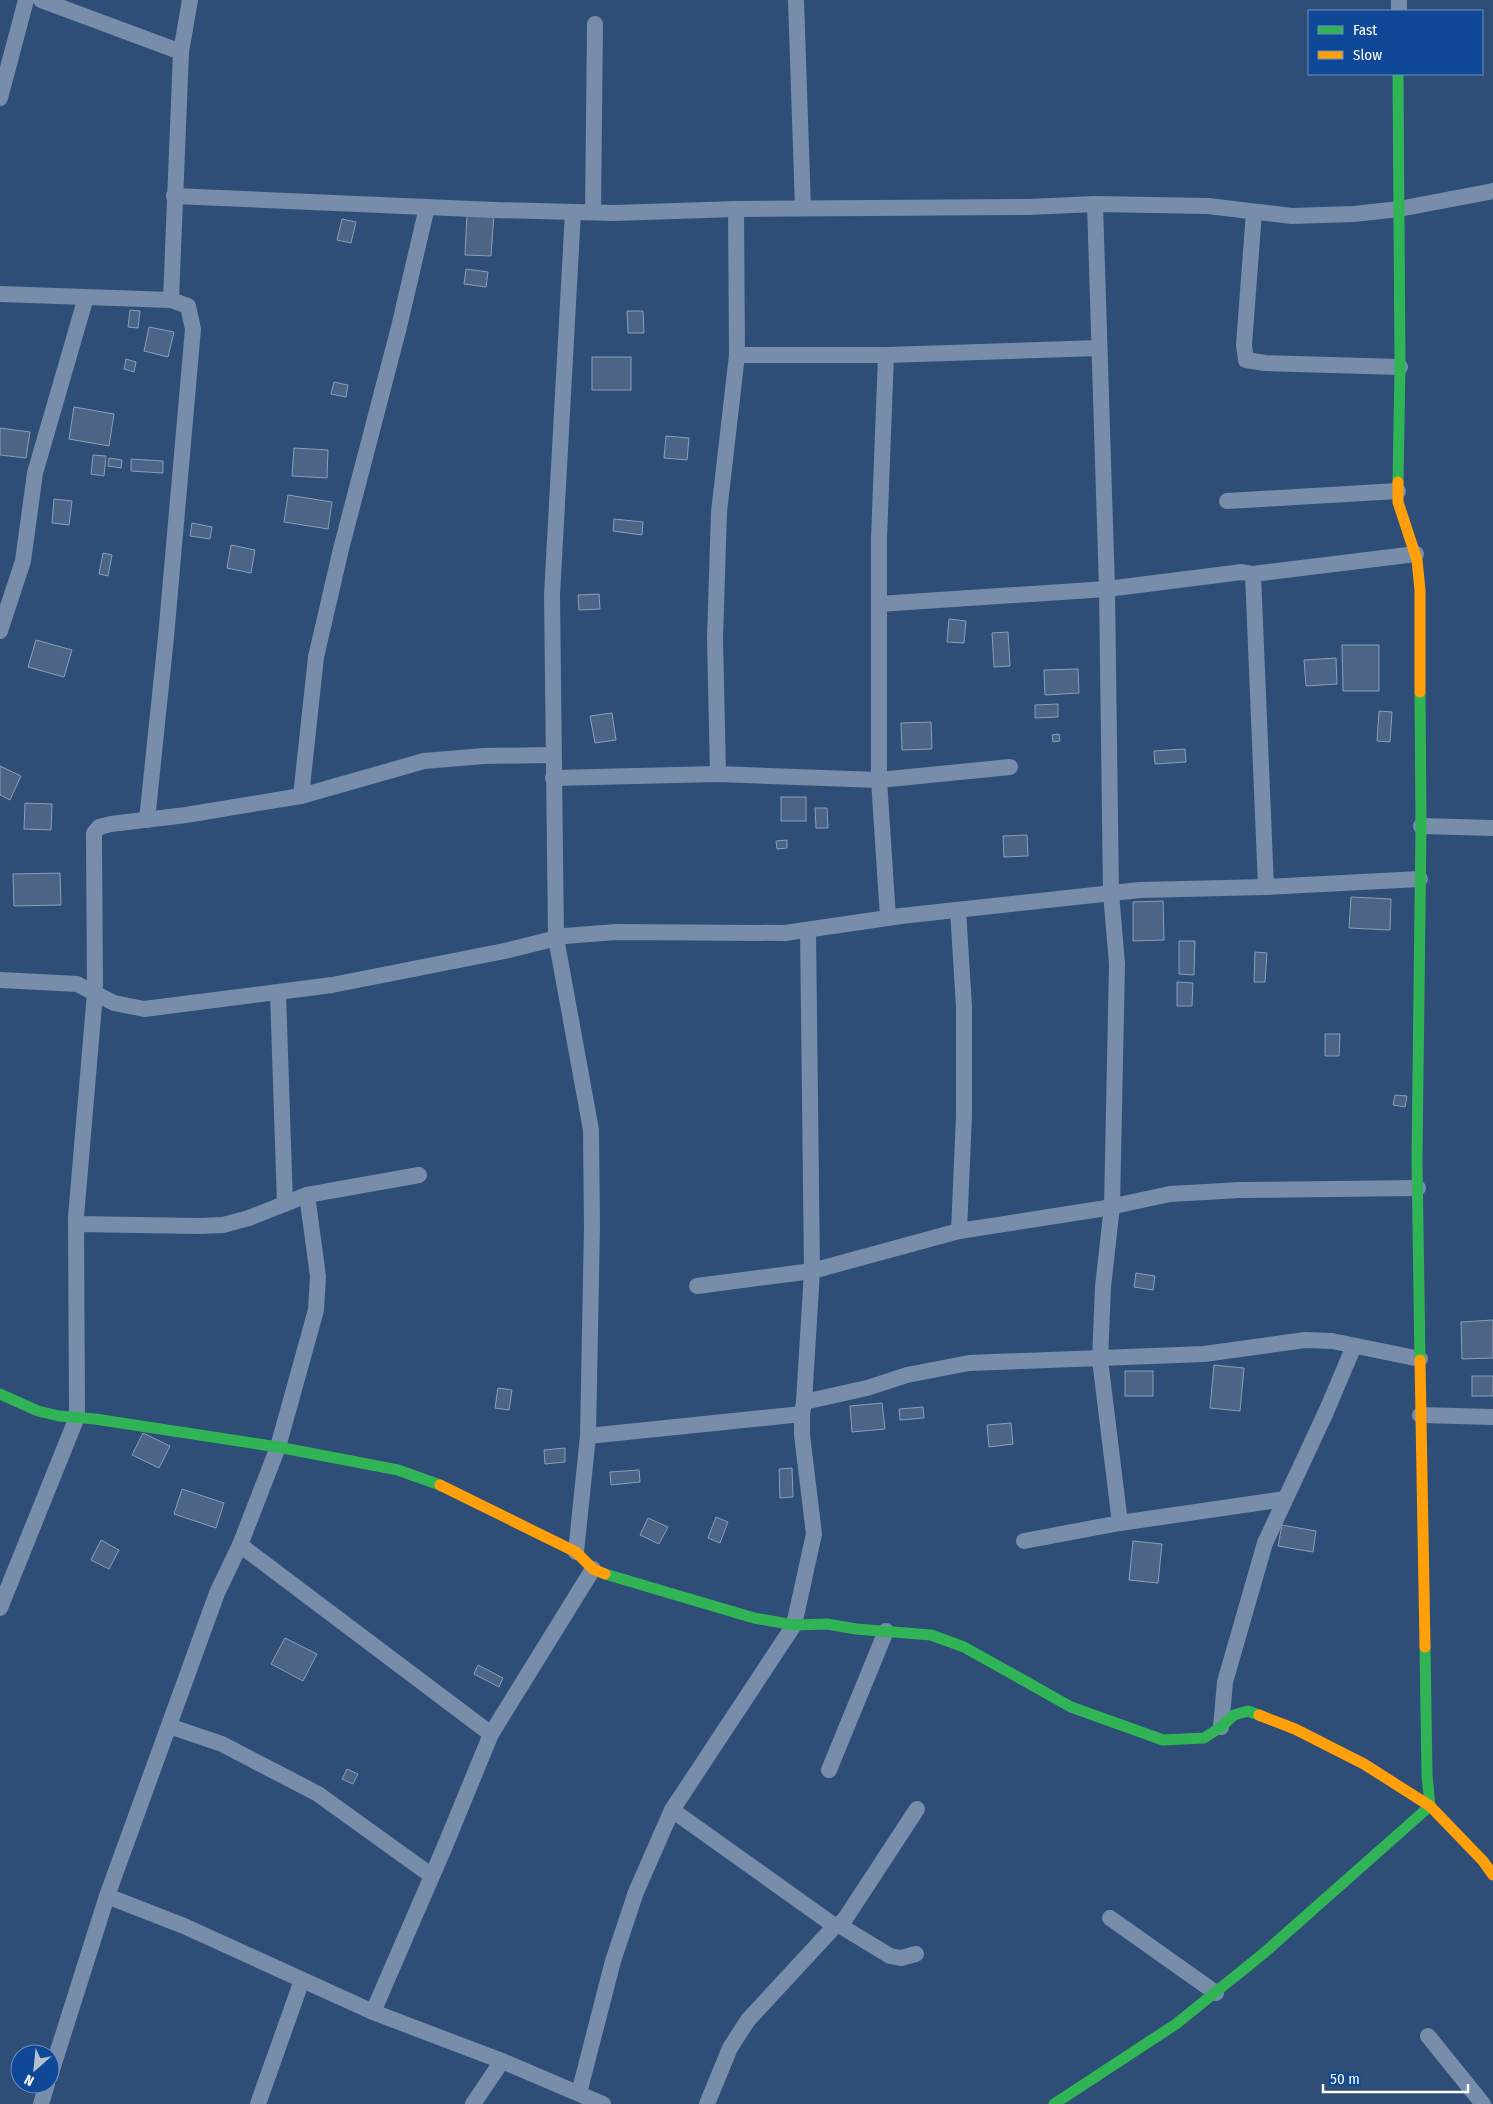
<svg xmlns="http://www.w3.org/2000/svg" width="1493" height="2104" viewBox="0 0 1493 2104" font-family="'Fira Sans Condensed',sans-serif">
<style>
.building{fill:#4c6586;stroke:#8c9eb7}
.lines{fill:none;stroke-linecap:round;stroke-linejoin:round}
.street{stroke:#778da9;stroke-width:16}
.fast{stroke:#30b455;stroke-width:11}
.slow{stroke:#ff9f0a;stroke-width:11}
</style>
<rect width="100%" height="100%" fill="#2e4d77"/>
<g class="building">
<polygon points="467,213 494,214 491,256 465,255"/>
<polygon points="342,219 356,222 351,243 337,240"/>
<polygon points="466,269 488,272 486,287 464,284"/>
<polygon points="130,310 140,311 138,328 128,327"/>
<polygon points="627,311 643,311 644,333 628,333"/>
<polygon points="149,327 174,332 168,357 144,351"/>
<rect x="592" y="357" width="39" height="33"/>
<polygon points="126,359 136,362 134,372 124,369"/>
<polygon points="334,382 348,385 346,397 331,394"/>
<polygon points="74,407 114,414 109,446 69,439"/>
<polygon points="0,428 30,432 26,458 0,455"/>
<polygon points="666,436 689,438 687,460 664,458"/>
<polygon points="294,448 328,450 327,478 292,476"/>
<polygon points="93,455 106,456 104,476 91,474"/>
<polygon points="109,458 122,460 121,468 108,466"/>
<polygon points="131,459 163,461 163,473 131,471"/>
<polygon points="288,495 332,502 328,529 284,522"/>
<polygon points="54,499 72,501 69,525 52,523"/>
<polygon points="614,519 643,522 642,535 613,531"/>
<polygon points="192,523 212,527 210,539 190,536"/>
<polygon points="231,545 255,550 251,573 227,568"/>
<polygon points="103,553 112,555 108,576 99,574"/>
<polygon points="599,594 600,609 579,610 578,595"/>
<polygon points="949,619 966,621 964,643 947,642"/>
<polygon points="1008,632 1010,666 994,667 992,633"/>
<polygon points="36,640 72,650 64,677 28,667"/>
<polygon points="1342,645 1379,645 1379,691 1343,691"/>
<polygon points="1336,658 1337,684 1306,686 1304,660"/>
<polygon points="1078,669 1079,693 1045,695 1044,670"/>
<polygon points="1058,704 1058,717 1035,718 1035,705"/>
<polygon points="1379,711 1392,712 1390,742 1377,741"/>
<polygon points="612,713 616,740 595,743 590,716"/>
<polygon points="931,722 932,749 902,750 901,723"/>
<polygon points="1059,734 1060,741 1053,742 1052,735"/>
<polygon points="1185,749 1186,762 1155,764 1154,751"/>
<polygon points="0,766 21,776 10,800 0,795"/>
<rect x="781" y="797" width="25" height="24"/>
<polygon points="25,803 52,804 51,830 24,829"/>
<polygon points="815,808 827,808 828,828 816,828"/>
<polygon points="1027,835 1028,856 1004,857 1003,836"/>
<polygon points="787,840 787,848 777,849 776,841"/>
<polygon points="60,873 61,905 14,906 13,874"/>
<polygon points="1351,897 1391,899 1390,930 1349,928"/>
<polygon points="1163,901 1164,940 1133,941 1133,902"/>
<polygon points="1179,941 1195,941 1194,975 1179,974"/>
<polygon points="1255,952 1267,953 1265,982 1254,982"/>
<polygon points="1177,982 1193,983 1192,1006 1177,1006"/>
<polygon points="1325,1034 1340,1034 1339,1056 1325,1056"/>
<polygon points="1395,1095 1407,1096 1405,1107 1393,1105"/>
<polygon points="1136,1273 1155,1276 1153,1290 1134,1287"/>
<polygon points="1493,1320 1493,1358 1462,1359 1461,1322"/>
<polygon points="1214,1365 1244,1368 1240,1411 1210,1408"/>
<rect x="1125" y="1371" width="28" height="25"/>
<rect x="1472" y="1376" width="21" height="20"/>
<polygon points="498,1388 512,1390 509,1410 495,1408"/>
<polygon points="882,1403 885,1429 852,1432 850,1406"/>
<polygon points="923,1407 924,1418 900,1420 899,1409"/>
<polygon points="1011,1423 1013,1444 989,1447 987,1425"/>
<polygon points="143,1433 170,1446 159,1468 132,1455"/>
<polygon points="565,1448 565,1462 545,1464 544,1450"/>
<polygon points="792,1468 793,1497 780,1498 779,1469"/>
<polygon points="639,1470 640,1482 611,1485 610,1472"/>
<polygon points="182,1489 224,1503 216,1528 174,1514"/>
<polygon points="716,1517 728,1522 720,1543 708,1538"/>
<polygon points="648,1518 668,1527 659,1544 640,1535"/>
<polygon points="1282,1525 1316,1531 1313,1552 1278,1546"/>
<polygon points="101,1540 119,1550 109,1569 91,1560"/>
<polygon points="1133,1541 1162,1544 1158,1583 1129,1580"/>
<polygon points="285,1638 317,1654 303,1681 271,1664"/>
<polygon points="478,1665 503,1678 499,1687 474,1674"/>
<polygon points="347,1769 358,1774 353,1784 342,1779"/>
</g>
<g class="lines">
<g class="street">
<polyline points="41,0 181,52"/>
<polyline points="796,0 803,208"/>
<polyline points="1399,11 1399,0"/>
<polyline points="0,98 26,0"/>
<polyline points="174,196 495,210 614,213 736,209 1029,207 1095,204 1208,206 1292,216 1354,214 1399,209 1493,191"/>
<polyline points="1095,204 1107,589 1111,893 1117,964 1112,1206 1103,1287 1100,1360 1120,1523"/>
<polyline points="573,212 552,595 556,938 591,1130 592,1226 588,1436 576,1552"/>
<polyline points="593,212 595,24"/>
<polyline points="1254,212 1244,345 1246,360 1265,363 1400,367"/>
<polyline points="0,294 171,300 188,306 193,329 166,637 147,820"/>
<polyline points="171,300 181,52 190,0"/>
<polyline points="737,355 887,355 1099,348"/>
<polyline points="886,355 879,539 879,780 888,918"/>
<polyline points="1227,501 1398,491"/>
<polyline points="1253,574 1266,887"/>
<polyline points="879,604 1107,589 1242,572 1253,574 1416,554"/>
<polyline points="0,631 23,561 35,473 86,297"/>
<polyline points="718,774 715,638 719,512 737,355 736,209"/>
<polyline points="553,778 718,774 879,780 1010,767"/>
<polyline points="301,796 316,657 341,549 399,327 427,207"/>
<polyline points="1421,826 1493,828"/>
<polyline points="958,910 964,1007 964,1116 959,1231"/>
<polyline points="0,980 77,984 114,1003 144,1009 332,985 509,950 565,936 616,932 785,933 901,916 1140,890 1266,887 1420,879"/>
<polyline points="278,993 285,1204"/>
<polyline points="76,1224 200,1226 223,1225 249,1218 307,1195 419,1175"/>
<polyline points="697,1286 812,1271 959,1231 1100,1209 1170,1194 1240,1190 1418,1188"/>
<polyline points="804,1402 867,1388 907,1375 969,1363 1204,1354 1305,1340 1332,1341 1420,1359"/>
<polyline points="1420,1415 1493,1417"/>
<polyline points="588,1436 802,1414"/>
<polyline points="1024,1541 1120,1523 1285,1499"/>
<polyline points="240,1545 491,1734"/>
<polyline points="0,1608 77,1417 76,1217 95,993 94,833 99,827 111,824 186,815 301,796 424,761 484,756 552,755"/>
<polyline points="169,1726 222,1744 318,1794 432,1876"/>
<polyline points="1221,1727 1225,1682 1265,1543 1326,1412 1354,1346"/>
<polyline points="829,1770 886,1631"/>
<polyline points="672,1810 832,1924 839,1925 890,1956 901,1958 916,1954"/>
<polyline points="107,1896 184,1926 373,2012 502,2061 603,2104"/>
<polyline points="1110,1918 1216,1993"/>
<polyline points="839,1925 845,1919 917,1809"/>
<polyline points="373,2012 445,1846 491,1734 593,1569"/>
<polyline points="1428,2036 1483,2104"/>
<polyline points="50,2076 107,1896 217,1593 240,1545 278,1447 316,1310 318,1276 307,1195"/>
<polyline points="579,2093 613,1961 636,1892 672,1810 794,1625 814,1534 802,1435 802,1414 804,1402 812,1271 808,930"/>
<polyline points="41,2104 47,2084"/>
<polyline points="258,2104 302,1980"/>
<polyline points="473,2104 502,2061"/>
<polyline points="707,2104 730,2048 748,2020 835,1926"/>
</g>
<g class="fast">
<polyline points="1398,74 1400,367 1398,482"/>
<polyline points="1420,1360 1417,1160 1421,826 1420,692"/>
<polyline points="0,1394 38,1411 59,1416 95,1419 278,1447 398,1470 440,1485"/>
<polyline points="605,1574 754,1618 794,1625 827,1624 856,1629 931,1635 964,1647 1071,1707 1163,1740 1204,1738 1221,1727 1234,1715 1248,1711 1259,1715"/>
<polyline points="1054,2104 1176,2024 1264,1953 1430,1806 1427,1775 1425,1647"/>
</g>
<g class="slow">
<polyline points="1398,482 1398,502 1417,560 1420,590 1420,692"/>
<polyline points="1420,1360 1425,1647"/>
<polyline points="440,1485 576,1552 593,1569 605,1574"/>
<polyline points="1259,1715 1295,1729 1364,1764 1430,1806 1483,1861 1493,1875"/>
</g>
</g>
<rect x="1308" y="10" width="175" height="65" fill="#0f4896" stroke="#6f91c0"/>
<rect x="1318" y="26" width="25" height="8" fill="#30b455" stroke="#6f91c0"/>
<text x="1353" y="35" font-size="15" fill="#ffffff">Fast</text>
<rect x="1318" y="51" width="25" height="8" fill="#ff9f0a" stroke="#6f91c0"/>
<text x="1353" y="60" font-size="15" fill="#ffffff">Slow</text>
<g transform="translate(35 2069) rotate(207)"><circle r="24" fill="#0f4896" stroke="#6f91c0"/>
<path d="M0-4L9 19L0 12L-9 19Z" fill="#b6c1cf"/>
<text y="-8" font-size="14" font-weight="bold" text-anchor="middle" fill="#ffffff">N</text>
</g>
<path d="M1323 2084v8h145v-8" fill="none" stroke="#ffffff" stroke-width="2.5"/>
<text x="1330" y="2084" font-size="15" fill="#ffffff" stroke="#0f4896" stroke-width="4" paint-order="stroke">50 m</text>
</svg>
